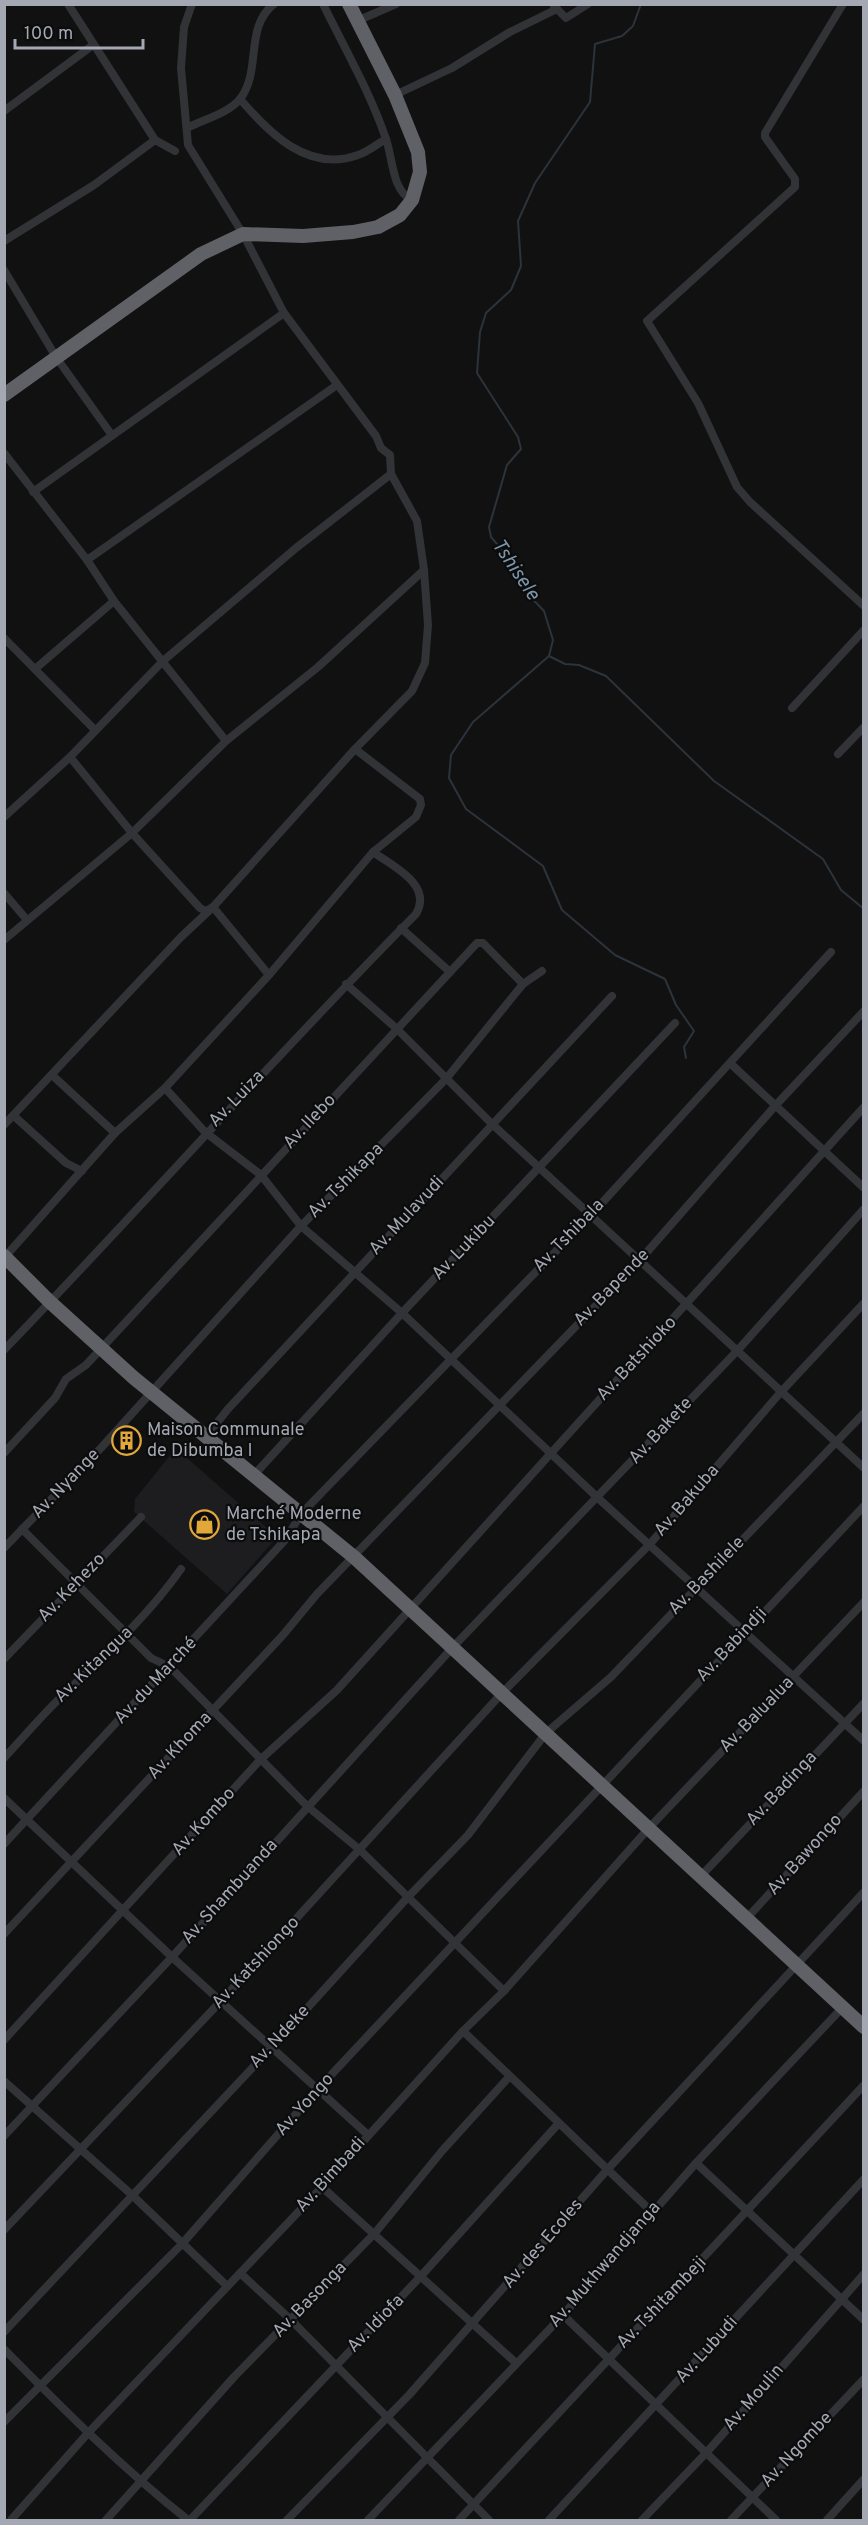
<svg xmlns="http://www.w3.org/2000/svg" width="868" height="2525" viewBox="0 0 868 2525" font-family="Overpass,sans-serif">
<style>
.built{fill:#1d1d1f}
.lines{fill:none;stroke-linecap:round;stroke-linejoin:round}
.stream{stroke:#2c333a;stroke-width:2}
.street{stroke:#323337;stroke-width:8}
.highway{stroke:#5f6167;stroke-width:14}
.labels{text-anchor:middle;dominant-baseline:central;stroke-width:4.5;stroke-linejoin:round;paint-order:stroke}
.street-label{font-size:18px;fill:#a3a8b2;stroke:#0c0c0d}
.poi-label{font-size:18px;fill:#a3a8b2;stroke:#0c0c0d;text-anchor:start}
.water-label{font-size:20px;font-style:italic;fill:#7d95aa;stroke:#0c0c0d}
</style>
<rect width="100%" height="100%" fill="#111112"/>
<polygon class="built" points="179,1451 277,1537 227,1594 134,1512 135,1499 172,1453"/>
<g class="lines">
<g class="stream">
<polyline points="641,4 633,26 622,36 595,44 590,102 535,183 518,221 521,266 511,290 486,313 480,332 477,373 518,437 521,449 507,465 489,527 491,537 509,558 523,589 544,611 553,640 549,656 473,722 451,755 449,778 466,809 543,866 562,910 615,955 665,979 676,1005 694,1031 684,1047 686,1058"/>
<polyline points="549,656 565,664 579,665 606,676 714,781 823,859 841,890 864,909"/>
</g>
<g class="street">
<polyline points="68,4 155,140 175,151"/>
<path d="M 323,4 C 345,49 370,92 386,139 C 393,159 392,191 412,200"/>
<polyline points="843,4 765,133 765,137 795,179 795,187 647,321 698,403 737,487 750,502 864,606"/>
<polyline points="554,6 566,18 588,4"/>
<polyline points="357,21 396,4"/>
<polyline points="395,95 452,68 510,32 557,9"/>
<path d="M 240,99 C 269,133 308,173 358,155 C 368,152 377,144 386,139"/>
<polyline points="4,111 93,45"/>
<path d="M 187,128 C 202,120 229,113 240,99 C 262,71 244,27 274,4"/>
<polyline points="4,241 94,185 155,140"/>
<polyline points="4,270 56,357 111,434"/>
<polyline points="4,453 87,560 114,601 226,741"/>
<polyline points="33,492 284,313"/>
<polyline points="87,560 337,385"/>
<polyline points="4,638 95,730"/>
<polyline points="35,669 114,601"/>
<polyline points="792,708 864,630"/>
<polyline points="838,754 864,727"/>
<polyline points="70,757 132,833 200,908 206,911 213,907 269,975"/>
<polyline points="4,817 70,757 163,661 296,548 391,474"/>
<polyline points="4,893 27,920"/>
<polyline points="401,928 450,972"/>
<polyline points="4,940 132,833 226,741 318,667 424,570"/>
<polyline points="346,984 397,1029 492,1124 864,1468"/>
<polyline points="731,1064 864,1188"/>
<polyline points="52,1075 115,1133"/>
<polyline points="165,1088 205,1132 261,1175 301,1226 402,1313 598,1498 864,1741"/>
<polyline points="14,1116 66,1163 82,1171"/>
<polyline points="4,1125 181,937 213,907 355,749 412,691 425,663 428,625 424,570 417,521 391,474 390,455 381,448 376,436 284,313 243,234 188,145 181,68 184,27 192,4"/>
<polyline points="4,1258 115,1133 165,1088 269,975 373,852 416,817 421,805 420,799 355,749"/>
<path d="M 4,1350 C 143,1206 275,1056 416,914 C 433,885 394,867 373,852"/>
<polyline points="205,1438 228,1409 612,996"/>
<polyline points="4,1453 55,1398 66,1379 86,1365 477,943 483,943 523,984"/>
<polyline points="254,1475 402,1313 675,1023"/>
<polyline points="22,1529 151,1658 170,1667 307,1806 360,1850 504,1991"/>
<polyline points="4,1548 101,1448 301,1226 446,1079 523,984 542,971"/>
<polyline points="4,1659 141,1517"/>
<path d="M 4,1758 C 21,1740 37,1721 54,1704 C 99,1660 145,1620 181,1569"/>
<polyline points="4,1798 172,1957 368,2135"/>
<polyline points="4,1844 286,1539 301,1514 591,1215 831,952"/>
<polyline points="701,1876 864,1703"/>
<polyline points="747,1918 864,1791"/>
<polyline points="4,1934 283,1635 317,1594 640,1260 775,1106 864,1011"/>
<polyline points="463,2031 652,2212"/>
<polyline points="4,2040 260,1760 337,1690 864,1107"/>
<polyline points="4,2081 132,2195 227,2286"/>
<polyline points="4,2136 172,1957 453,1647 737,1351 864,1209"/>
<polyline points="696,2163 864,2320"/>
<polyline points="322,2187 516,2363"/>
<polyline points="4,2230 221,2001 503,1692 650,1544 780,1393 864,1303"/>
<polyline points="240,2273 291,2320 489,2520"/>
<polyline points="563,2315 776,2520"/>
<polyline points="4,2332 272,2047 408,1897 468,1835 546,1733 611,1677 864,1413"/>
<path d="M 4,2349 C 63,2409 122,2468 188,2520"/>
<polyline points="4,2422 181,2245 317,2090 864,1506"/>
<polyline points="11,2520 88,2433 322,2187 463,2031 504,1991 649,1828 864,1602"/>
<polyline points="106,2520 234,2377 375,2233 442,2151 509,2077"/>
<polyline points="190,2520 421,2276 559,2123"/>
<polyline points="287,2520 409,2395 607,2170 864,1892"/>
<polyline points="368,2520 563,2315 696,2163 842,2008"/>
<polyline points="459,2520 864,2085"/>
<polyline points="549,2520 864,2179"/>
<polyline points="642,2520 707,2452 864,2274"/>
<polyline points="731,2520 864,2379"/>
<polyline points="827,2520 864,2479"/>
</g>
<g class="highway">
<polyline points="4,395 201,254 243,234 303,236 353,232 378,227 400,215 412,200 420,172 418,152 395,95 349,4"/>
<polyline points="4,1256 50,1302 134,1378 354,1557 864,2027"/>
</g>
</g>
<defs>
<symbol id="building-ring" viewBox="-11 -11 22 22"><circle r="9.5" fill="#0c0c0d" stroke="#e1a73a" stroke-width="1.5"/><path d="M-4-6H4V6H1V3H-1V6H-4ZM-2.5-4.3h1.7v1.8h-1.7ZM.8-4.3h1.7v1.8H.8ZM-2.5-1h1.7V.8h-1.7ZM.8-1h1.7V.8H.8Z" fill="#e1a73a"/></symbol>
<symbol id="shop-ring" viewBox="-11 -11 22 22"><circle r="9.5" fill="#0c0c0d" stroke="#e1a73a" stroke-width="1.5"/><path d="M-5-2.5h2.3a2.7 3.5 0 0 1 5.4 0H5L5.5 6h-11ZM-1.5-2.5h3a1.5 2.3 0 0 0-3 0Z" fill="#e1a73a"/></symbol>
</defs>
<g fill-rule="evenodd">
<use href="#building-ring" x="110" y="1424" width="33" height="33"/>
<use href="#shop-ring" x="188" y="1508" width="33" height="33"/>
</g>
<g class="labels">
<g class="street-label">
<text transform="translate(237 1099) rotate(-46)">Av. Luiza</text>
<text transform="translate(310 1122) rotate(-47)">Av. Ilebo</text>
<text transform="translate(346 1181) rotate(-45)">Av. Tshikapa</text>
<text transform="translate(407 1216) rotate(-47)">Av. Mulavudi</text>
<text transform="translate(569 1236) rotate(-46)">Av. Tshibala</text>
<text transform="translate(464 1248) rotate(-46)">Av. Lukibu</text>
<text transform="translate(612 1288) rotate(-46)">Av. Bapende</text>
<text transform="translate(637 1359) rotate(-47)">Av. Batshioko</text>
<text transform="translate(661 1431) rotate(-47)">Av. Bakete</text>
<text transform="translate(66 1484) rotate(-46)">Av. Nyange</text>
<text transform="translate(687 1501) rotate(-49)">Av. Bakuba</text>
<text transform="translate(707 1576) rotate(-46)">Av. Bashilele</text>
<text transform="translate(72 1588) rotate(-46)">Av. Kehezo</text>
<text transform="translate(732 1645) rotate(-47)">Av. Babindji</text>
<text transform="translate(94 1665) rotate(-44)">Av. Kitangua</text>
<text transform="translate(156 1681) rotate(-47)">Av. du Marché</text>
<text transform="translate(757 1715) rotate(-46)">Av. Balualua</text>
<text transform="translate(180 1746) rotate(-47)">Av. Khoma</text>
<text transform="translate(782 1789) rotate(-47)">Av. Badinga</text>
<text transform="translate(204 1822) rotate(-48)">Av. Kombo</text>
<text transform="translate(805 1855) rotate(-48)">Av. Bawongo</text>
<text transform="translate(230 1892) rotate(-48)">Av. Shambuanda</text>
<text transform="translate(256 1963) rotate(-47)">Av. Katshiongo</text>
<text transform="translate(280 2037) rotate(-47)">Av. Ndeke</text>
<text transform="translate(305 2105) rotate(-48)">Av. Yongo</text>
<text transform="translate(331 2175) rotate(-48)">Av. Bimbadi</text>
<text transform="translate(543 2244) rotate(-49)">Av. des Ecoles</text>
<text transform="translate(605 2265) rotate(-49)">Av. Mukhwandjanga</text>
<text transform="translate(310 2300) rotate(-46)">Av. Basonga</text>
<text transform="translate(662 2303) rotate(-46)">Av. Tshitambeji</text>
<text transform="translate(376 2324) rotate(-46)">Av. Idiofa</text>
<text transform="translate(707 2350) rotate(-48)">Av. Lubudi</text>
<text transform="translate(754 2398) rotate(-49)">Av. Moulin</text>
<text transform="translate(797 2450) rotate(-47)">Av. Ngombe</text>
</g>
<g class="poi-label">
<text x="147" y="1430">Maison Communale<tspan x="147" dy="21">de Dibumba I</tspan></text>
<text x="226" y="1514">Marché Moderne<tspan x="226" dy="21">de Tshikapa</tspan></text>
</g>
<g class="water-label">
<text transform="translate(515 570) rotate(56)">Tshisele</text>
</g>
</g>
<rect width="868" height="2525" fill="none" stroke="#a3a8b2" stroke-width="12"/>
<path d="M15 39v9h128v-9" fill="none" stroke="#a3a8b2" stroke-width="3"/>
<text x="24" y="39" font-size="18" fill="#a3a8b2" stroke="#0c0c0d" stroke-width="4.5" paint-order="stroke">100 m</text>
</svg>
